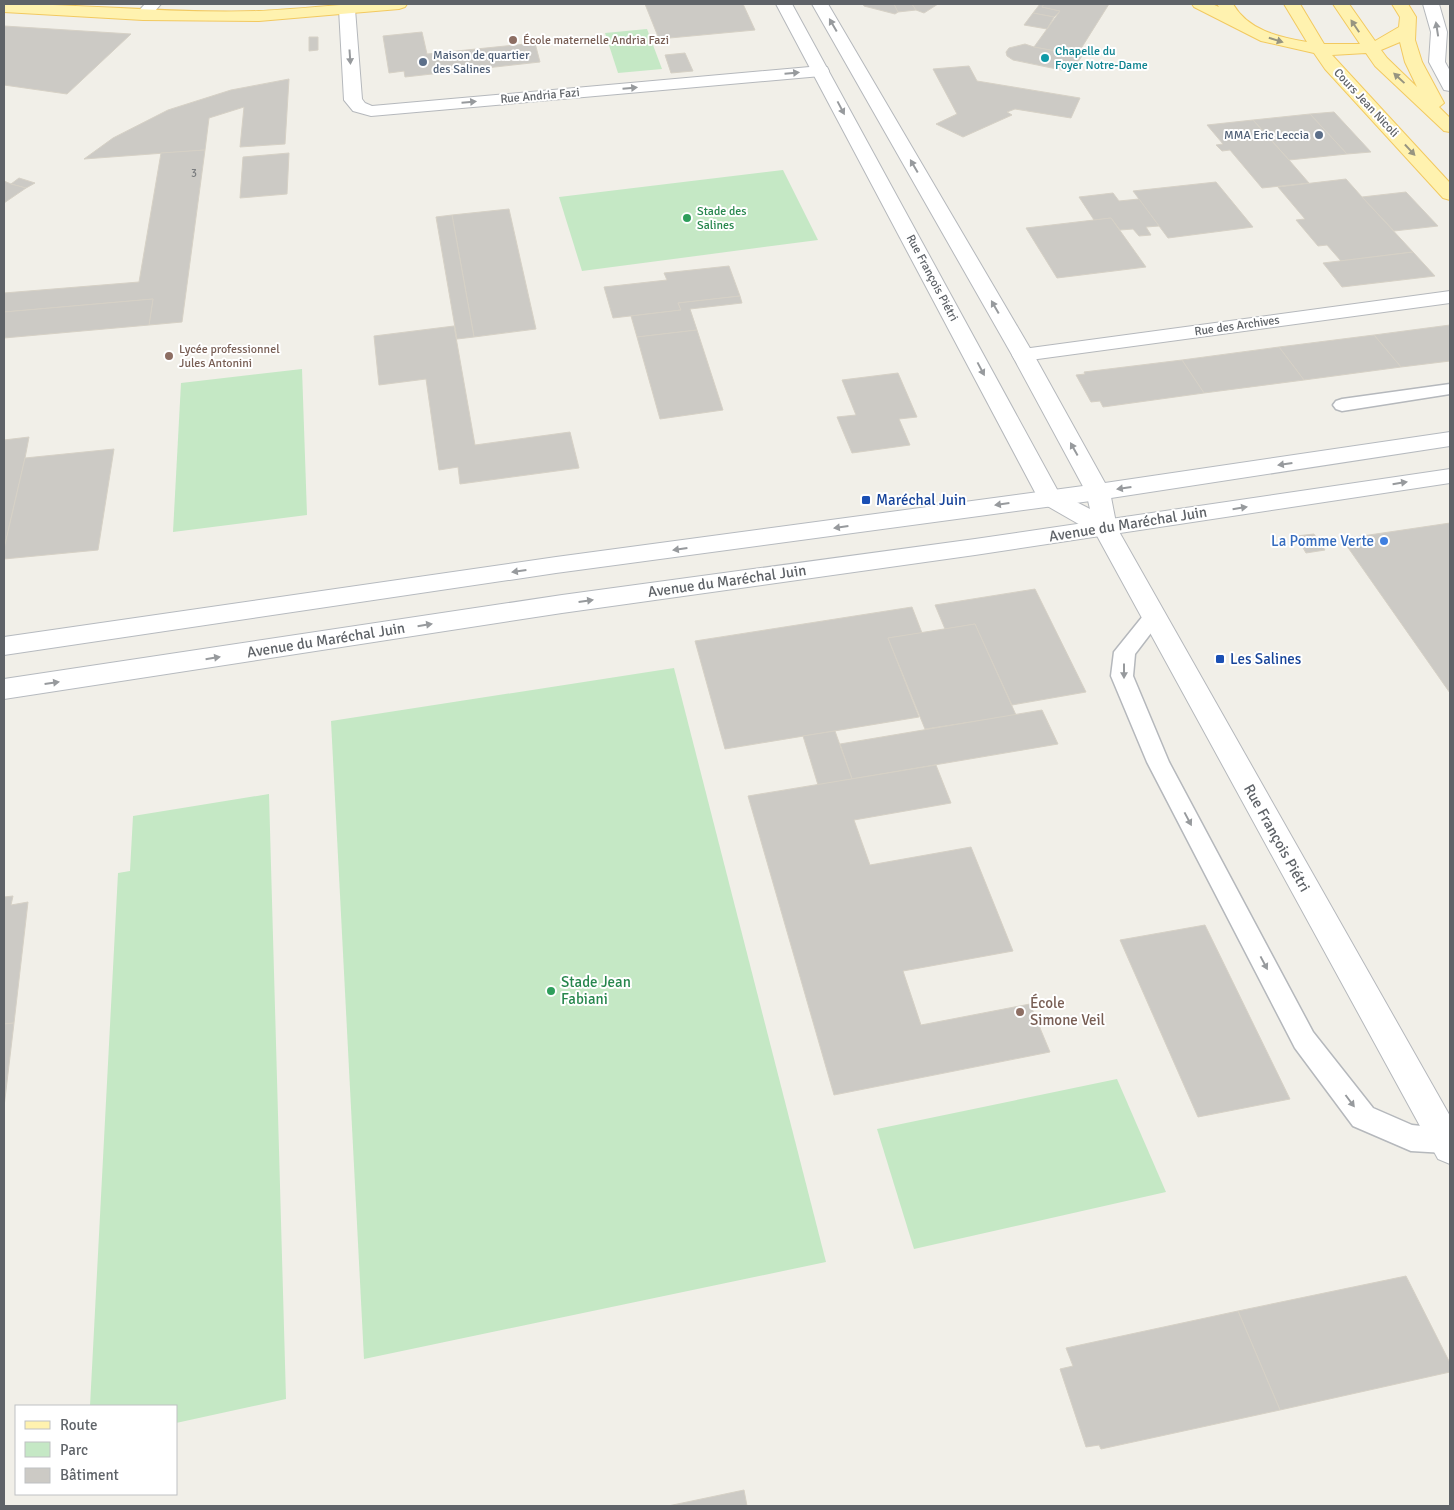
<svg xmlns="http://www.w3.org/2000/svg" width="1454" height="1510" viewBox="0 0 1454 1510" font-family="Signika,sans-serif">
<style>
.green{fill:#c5e8c5}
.building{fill:#cccac5;stroke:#d6d1c6}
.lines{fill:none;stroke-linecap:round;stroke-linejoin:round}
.service-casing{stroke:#b5b8bc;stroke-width:3}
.minor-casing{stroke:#b5b8bc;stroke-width:2}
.tertiary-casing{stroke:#b5b8bc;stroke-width:2}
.secondary-casing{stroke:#b6babf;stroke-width:2}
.primary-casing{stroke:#f2c960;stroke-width:2}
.service{fill:#fff;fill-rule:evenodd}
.minor{fill:#fff;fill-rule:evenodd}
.tertiary{fill:#fff;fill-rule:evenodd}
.secondary{fill:#fff;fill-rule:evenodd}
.primary{fill:#fff2af;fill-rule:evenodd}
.oneway{fill:#979a9d}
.oneway2{fill:#979581}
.education-dot{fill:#8d6e63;stroke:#fff;stroke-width:2}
.culture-dot{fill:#0f9aa8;stroke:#fff;stroke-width:2}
.service-dot{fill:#5c6f8a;stroke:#fff;stroke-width:2}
.leisure-dot{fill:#2e9e5b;stroke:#fff;stroke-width:2}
.transit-dot{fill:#1a4fb4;stroke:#fff;stroke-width:2}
.shop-dot{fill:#3f7fe0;stroke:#fff;stroke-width:2}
.labels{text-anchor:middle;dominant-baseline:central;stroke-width:4;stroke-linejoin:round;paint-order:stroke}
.far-number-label{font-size:11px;fill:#7a7d7f}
.far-education-label{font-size:12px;fill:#785e54;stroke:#fff;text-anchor:start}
.far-culture-label{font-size:12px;fill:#0d838f;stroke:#fff;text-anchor:start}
.far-service-label{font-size:12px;fill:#4e5e75;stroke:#fff;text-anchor:start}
.far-street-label{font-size:12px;fill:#5f6368;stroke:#fff}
.far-leisure-label{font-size:12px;fill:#27864d;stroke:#fff;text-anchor:start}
.transit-label{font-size:15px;fill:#164399;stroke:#fff;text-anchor:start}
.street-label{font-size:15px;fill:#5f6368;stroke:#fff}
.shop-label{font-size:15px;fill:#366cbe;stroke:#fff;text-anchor:end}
.leisure-label{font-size:15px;fill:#27864d;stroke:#fff;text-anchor:start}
.education-label{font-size:15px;fill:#785e54;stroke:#fff;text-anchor:start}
</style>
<rect width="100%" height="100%" fill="#f1efe8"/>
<g class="green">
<polygon points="647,29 662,69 618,73 605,33"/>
<polygon points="783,170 818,240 582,271 559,197"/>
<polygon points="302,369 307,515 173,532 181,383"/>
<polygon points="674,668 826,1262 364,1359 331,721"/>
<polygon points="269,794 286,1399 176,1423 176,1406 90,1406 118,873 130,871 133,816"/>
<polygon points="1117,1079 1166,1192 914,1249 877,1129"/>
</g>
<g class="building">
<polygon points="645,4 743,4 755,30 659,39"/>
<polygon points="863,4 894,4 898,12 895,14 864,6"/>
<polygon points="894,4 912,4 916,10 898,12"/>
<polygon points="912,4 938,4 924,13 916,10"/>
<polygon points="1040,4 1044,4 1042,7 1060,11 1054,17 1033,13"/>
<polygon points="1044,4 1109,4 1077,55 1034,47 1060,11 1042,7"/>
<polygon points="1033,13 1054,17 1047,29 1024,25"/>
<polygon points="4,26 131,34 67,94 4,85"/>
<polygon points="422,32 427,54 535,43 540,62 405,77 404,71 389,73 383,36"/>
<polygon points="309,37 318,37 318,50 309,51"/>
<polygon points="1025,44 1034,47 1082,56 1071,72 1013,60 1007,56 1006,52 1009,48"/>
<polygon points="685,53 693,71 671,73 665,55"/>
<polygon points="969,66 977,81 1080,98 1071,118 1015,109 1007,112 1012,115 963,137 936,124 957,114 933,69"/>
<polygon points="289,79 285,144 240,147 244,107 209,118 205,150 84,159 113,138 168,110 231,90"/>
<polygon points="1334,112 1371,152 1347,154 1310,114"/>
<polygon points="1310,114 1347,154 1289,160 1253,120"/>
<polygon points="1253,120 1289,160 1309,183 1262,188 1230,150 1222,151 1216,145 1223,144 1207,125"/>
<polygon points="205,150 182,322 149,325 153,299 4,312 4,293 139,282 161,153"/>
<polygon points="289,153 287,194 240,198 243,157"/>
<polygon points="19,178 35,183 26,188 11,184"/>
<polygon points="1346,179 1362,197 1413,252 1341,261 1327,245 1318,246 1296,220 1305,219 1278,187"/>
<polygon points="4,181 11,184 26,188 4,203"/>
<polygon points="1216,182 1253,227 1168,238 1133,191"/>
<polygon points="1406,192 1438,226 1394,231 1362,197"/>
<polygon points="1113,193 1119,201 1139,199 1159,226 1146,227 1151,235 1139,236 1133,229 1120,230 1111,218 1094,220 1079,197"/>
<polygon points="509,209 536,329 474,337 452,215"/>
<polygon points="452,215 474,337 457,339 436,217"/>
<polygon points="1111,218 1146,267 1057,278 1026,228"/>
<polygon points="1413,252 1435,276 1342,287 1323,263"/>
<polygon points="729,266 740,296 678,303 681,310 613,318 604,287 667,280 664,273"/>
<polygon points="740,296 742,303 690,309 697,330 637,337 631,316 681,310 678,303"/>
<polygon points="153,299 149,325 4,338 4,312"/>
<polygon points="1450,325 1450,361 1401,367 1374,335"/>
<polygon points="454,326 475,445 570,432 579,468 460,484 458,467 439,470 426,379 379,385 374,336"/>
<polygon points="697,330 723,410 660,419 637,337"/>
<polygon points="1374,335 1401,367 1304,380 1279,347"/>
<polygon points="1279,347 1304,380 1204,393 1182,360"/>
<polygon points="1182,360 1204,393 1103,407 1100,401 1091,402 1076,375 1085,374 1084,372"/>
<polygon points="898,373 917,417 899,419 910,445 852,453 837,417 856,415 842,380"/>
<polygon points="29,437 25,458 4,549 4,440"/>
<polygon points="114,449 98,550 4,559 4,549 25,458"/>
<polygon points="1450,523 1450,693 1342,539"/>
<polygon points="1314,534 1325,550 1306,553 1296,536"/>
<polygon points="1035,589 1086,692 1012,705 975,624 945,629 935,605"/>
<polygon points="912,607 922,633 888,638 919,717 725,749 695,641"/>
<polygon points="975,624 1016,715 925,729 888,638"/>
<polygon points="1042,710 1058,744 852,779 840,744"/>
<polygon points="835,731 852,779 818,785 803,736"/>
<polygon points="936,765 951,803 854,820 870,865 971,847 1013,951 903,971 921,1025 1030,1004 1050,1052 834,1095 748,796"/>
<polygon points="13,896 11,905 28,902 14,1023 4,1024 4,897"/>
<polygon points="1205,925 1290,1099 1198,1117 1120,940"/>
<polygon points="14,1023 4,1107 4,1024"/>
<polygon points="1406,1276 1450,1363 1450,1372 1280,1410 1238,1311"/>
<polygon points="1238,1311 1280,1410 1101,1449 1099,1445 1086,1447 1060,1369 1073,1366 1066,1348"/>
<polygon points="744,1490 747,1506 668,1506"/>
</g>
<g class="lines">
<defs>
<g id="service">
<polygon points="1450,384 1450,394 1342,411 1336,409 1333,405 1336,401 1342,399"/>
<polygon points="1154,609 1161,611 1164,616 1135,654 1133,676 1169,762 1313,1032 1373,1108 1412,1125 1450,1129 1450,1151 1445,1153 1411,1151 1353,1126 1295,1048 1147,762 1111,676 1114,652 1118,647 1147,611"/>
</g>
<g id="minor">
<polygon points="145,4 161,4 149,18 137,18 135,15"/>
<polygon points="347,4 353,6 355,9 362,99 365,103 372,106 821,66 827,67 829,71 827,75 821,76 371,116 353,111 344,100 339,9 341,6"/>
<polygon points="1423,4 1439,4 1447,32 1445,62 1450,71 1450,91 1444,90 1429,62 1431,32"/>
<polygon points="1450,291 1450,303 1023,361 1015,360 1012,355 1015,350 1023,349"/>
</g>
<polygon id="tertiary" points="776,4 792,4 1059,493 1090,509 1086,492 1012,355 812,4 828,4 1034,355 1110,492 1117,528 1450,1116 1450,1164 1438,1159 1096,534 1042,503 1038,498"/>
<g id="secondary">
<polygon points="1450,432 1450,446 1098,500 556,573 4,655 4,637 556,557 1098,484"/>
<polygon points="1450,469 1450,483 975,555 562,613 4,699 4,679 562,595 975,539"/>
</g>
<g id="primary">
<path d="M 4,4 C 89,4 174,14 259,11 C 308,9 357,1 407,4 L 405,7 L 399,9 L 259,21 L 143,20 L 4,12 Z"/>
<path d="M 1192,4 L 1212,4 L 1219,7 L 1217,4 L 1233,4 C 1248,30 1278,37 1307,42 L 1284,4 L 1300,4 L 1324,44 L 1360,44 L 1333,4 L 1349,4 L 1375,41 L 1399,27 L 1400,17 L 1392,4 L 1408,4 L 1416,17 L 1415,40 L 1422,62 L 1444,103 L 1439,107 L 1450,118 L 1450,132 L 1444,131 L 1375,66 L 1366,53 L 1332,55 L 1450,183 L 1450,200 L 1443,198 L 1325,69 L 1314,53 L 1261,41 L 1194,7 ZM 1400,42 L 1405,62 L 1417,87 L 1387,58 L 1381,50 Z"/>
</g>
</defs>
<use href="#service" class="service-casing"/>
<use href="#minor" class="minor-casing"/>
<use href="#tertiary" class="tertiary-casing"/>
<use href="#secondary" class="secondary-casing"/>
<use href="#primary" class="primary-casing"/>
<use href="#service" class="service"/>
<use href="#minor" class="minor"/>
<use href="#tertiary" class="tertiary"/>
<use href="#secondary" class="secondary"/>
<use href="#primary" class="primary"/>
</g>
<defs><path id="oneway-solid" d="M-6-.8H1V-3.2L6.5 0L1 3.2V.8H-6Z" transform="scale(1.25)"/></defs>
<g class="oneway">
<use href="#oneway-solid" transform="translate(833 25) rotate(-120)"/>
<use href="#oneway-solid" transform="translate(1437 29) rotate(-99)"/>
<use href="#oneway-solid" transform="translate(350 57) rotate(86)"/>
<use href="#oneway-solid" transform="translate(792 73) rotate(-5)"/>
<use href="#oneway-solid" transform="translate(630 88) rotate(-5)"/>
<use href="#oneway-solid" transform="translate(469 102) rotate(-5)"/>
<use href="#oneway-solid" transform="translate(841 108) rotate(62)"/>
<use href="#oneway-solid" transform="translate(914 166) rotate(-120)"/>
<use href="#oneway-solid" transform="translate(995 307) rotate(-120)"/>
<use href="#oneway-solid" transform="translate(981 369) rotate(62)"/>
<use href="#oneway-solid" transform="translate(1074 449) rotate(-119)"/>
<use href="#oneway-solid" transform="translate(1285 464) rotate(172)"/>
<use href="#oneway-solid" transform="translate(1400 483) rotate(-9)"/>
<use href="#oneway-solid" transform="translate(1124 488) rotate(172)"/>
<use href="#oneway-solid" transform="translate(1002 504) rotate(172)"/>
<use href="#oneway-solid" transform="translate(1240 508) rotate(-9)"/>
<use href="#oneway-solid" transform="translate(841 527) rotate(172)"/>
<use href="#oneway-solid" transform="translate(680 549) rotate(172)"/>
<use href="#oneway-solid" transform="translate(519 571) rotate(172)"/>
<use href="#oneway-solid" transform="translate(586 601) rotate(-8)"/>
<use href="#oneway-solid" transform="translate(425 625) rotate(-9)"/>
<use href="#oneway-solid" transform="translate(213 658) rotate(-9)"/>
<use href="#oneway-solid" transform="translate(1124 671) rotate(90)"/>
<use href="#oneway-solid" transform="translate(52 683) rotate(-8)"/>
<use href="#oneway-solid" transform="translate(1188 819) rotate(62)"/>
<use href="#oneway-solid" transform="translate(1264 963) rotate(62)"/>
<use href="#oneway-solid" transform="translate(1350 1101) rotate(53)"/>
</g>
<g class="oneway2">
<use href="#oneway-solid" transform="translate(1355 26) rotate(-124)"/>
<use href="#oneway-solid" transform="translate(1276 40) rotate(17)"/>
<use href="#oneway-solid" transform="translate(1399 78) rotate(-137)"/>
<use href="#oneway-solid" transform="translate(1410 150) rotate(47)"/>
</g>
<g class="education-dot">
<circle cx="513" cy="40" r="5"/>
<circle cx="169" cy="356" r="5"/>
<circle cx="1020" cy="1012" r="5"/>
</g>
<circle class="culture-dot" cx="1045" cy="58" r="5"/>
<g class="service-dot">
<circle cx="423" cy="62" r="5"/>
<circle cx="1319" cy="135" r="5"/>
</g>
<g class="leisure-dot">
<circle cx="687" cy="218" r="5"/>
<circle cx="551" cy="991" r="5"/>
</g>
<g class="transit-dot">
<rect x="861" y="495" width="10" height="10" rx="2.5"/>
<rect x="1215" y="654" width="10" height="10" rx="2.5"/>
</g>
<circle class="shop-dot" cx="1384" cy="541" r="5"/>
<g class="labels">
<g class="far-number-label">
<text x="194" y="173">3</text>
</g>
<g class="far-education-label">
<text x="523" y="40">École maternelle Andria Fazi</text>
<text x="179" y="349">Lycée professionnel<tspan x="179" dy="14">Jules Antonini</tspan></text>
</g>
<g class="far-culture-label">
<text x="1055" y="51">Chapelle du<tspan x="1055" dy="14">Foyer Notre-Dame</tspan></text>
</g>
<g class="far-service-label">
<text x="433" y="55">Maison de quartier<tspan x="433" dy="14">des Salines</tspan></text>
<text x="1309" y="135" text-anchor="end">MMA Eric Leccia</text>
</g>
<g class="far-street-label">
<text transform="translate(540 96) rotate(-5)">Rue Andria Fazi</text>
<text transform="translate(1366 103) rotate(47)">Cours Jean Nicoli</text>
<text transform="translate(932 278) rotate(62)">Rue François Piétri</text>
<text transform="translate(1237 326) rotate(-8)">Rue des Archives</text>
</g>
<g class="far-leisure-label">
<text x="697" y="211">Stade des<tspan x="697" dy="14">Salines</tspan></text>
</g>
<g class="transit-label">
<text x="876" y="500">Maréchal Juin</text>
<text x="1230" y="659">Les Salines</text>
</g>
<g class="street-label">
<text transform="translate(1128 524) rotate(-9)">Avenue du Maréchal Juin</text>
<text transform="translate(727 581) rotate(-8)">Avenue du Maréchal Juin</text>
<text transform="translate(326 640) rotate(-9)">Avenue du Maréchal Juin</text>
<text transform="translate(1277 838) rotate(61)">Rue François Piétri</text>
</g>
<g class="shop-label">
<text x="1374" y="541">La Pomme Verte</text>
</g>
<g class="leisure-label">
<text x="561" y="982">Stade Jean<tspan x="561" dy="17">Fabiani</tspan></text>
</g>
<g class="education-label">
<text x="1030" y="1003">École<tspan x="1030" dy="17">Simone Veil</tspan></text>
</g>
</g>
<rect width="1454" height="1510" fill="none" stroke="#5f6368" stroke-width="10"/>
<rect x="15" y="1405" width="162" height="90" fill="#ffffff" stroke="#bfc1c3"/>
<rect x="25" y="1421" width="25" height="8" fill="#fff2af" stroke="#bfc1c3"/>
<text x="60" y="1430" font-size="15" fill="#5f6368">Route</text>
<rect x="25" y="1442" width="25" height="15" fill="#c5e8c5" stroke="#bfc1c3"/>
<text x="60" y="1455" font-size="15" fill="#5f6368">Parc</text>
<rect x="25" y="1468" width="25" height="15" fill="#cccac5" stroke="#bfc1c3"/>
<text x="60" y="1480" font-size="15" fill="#5f6368">Bâtiment</text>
</svg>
